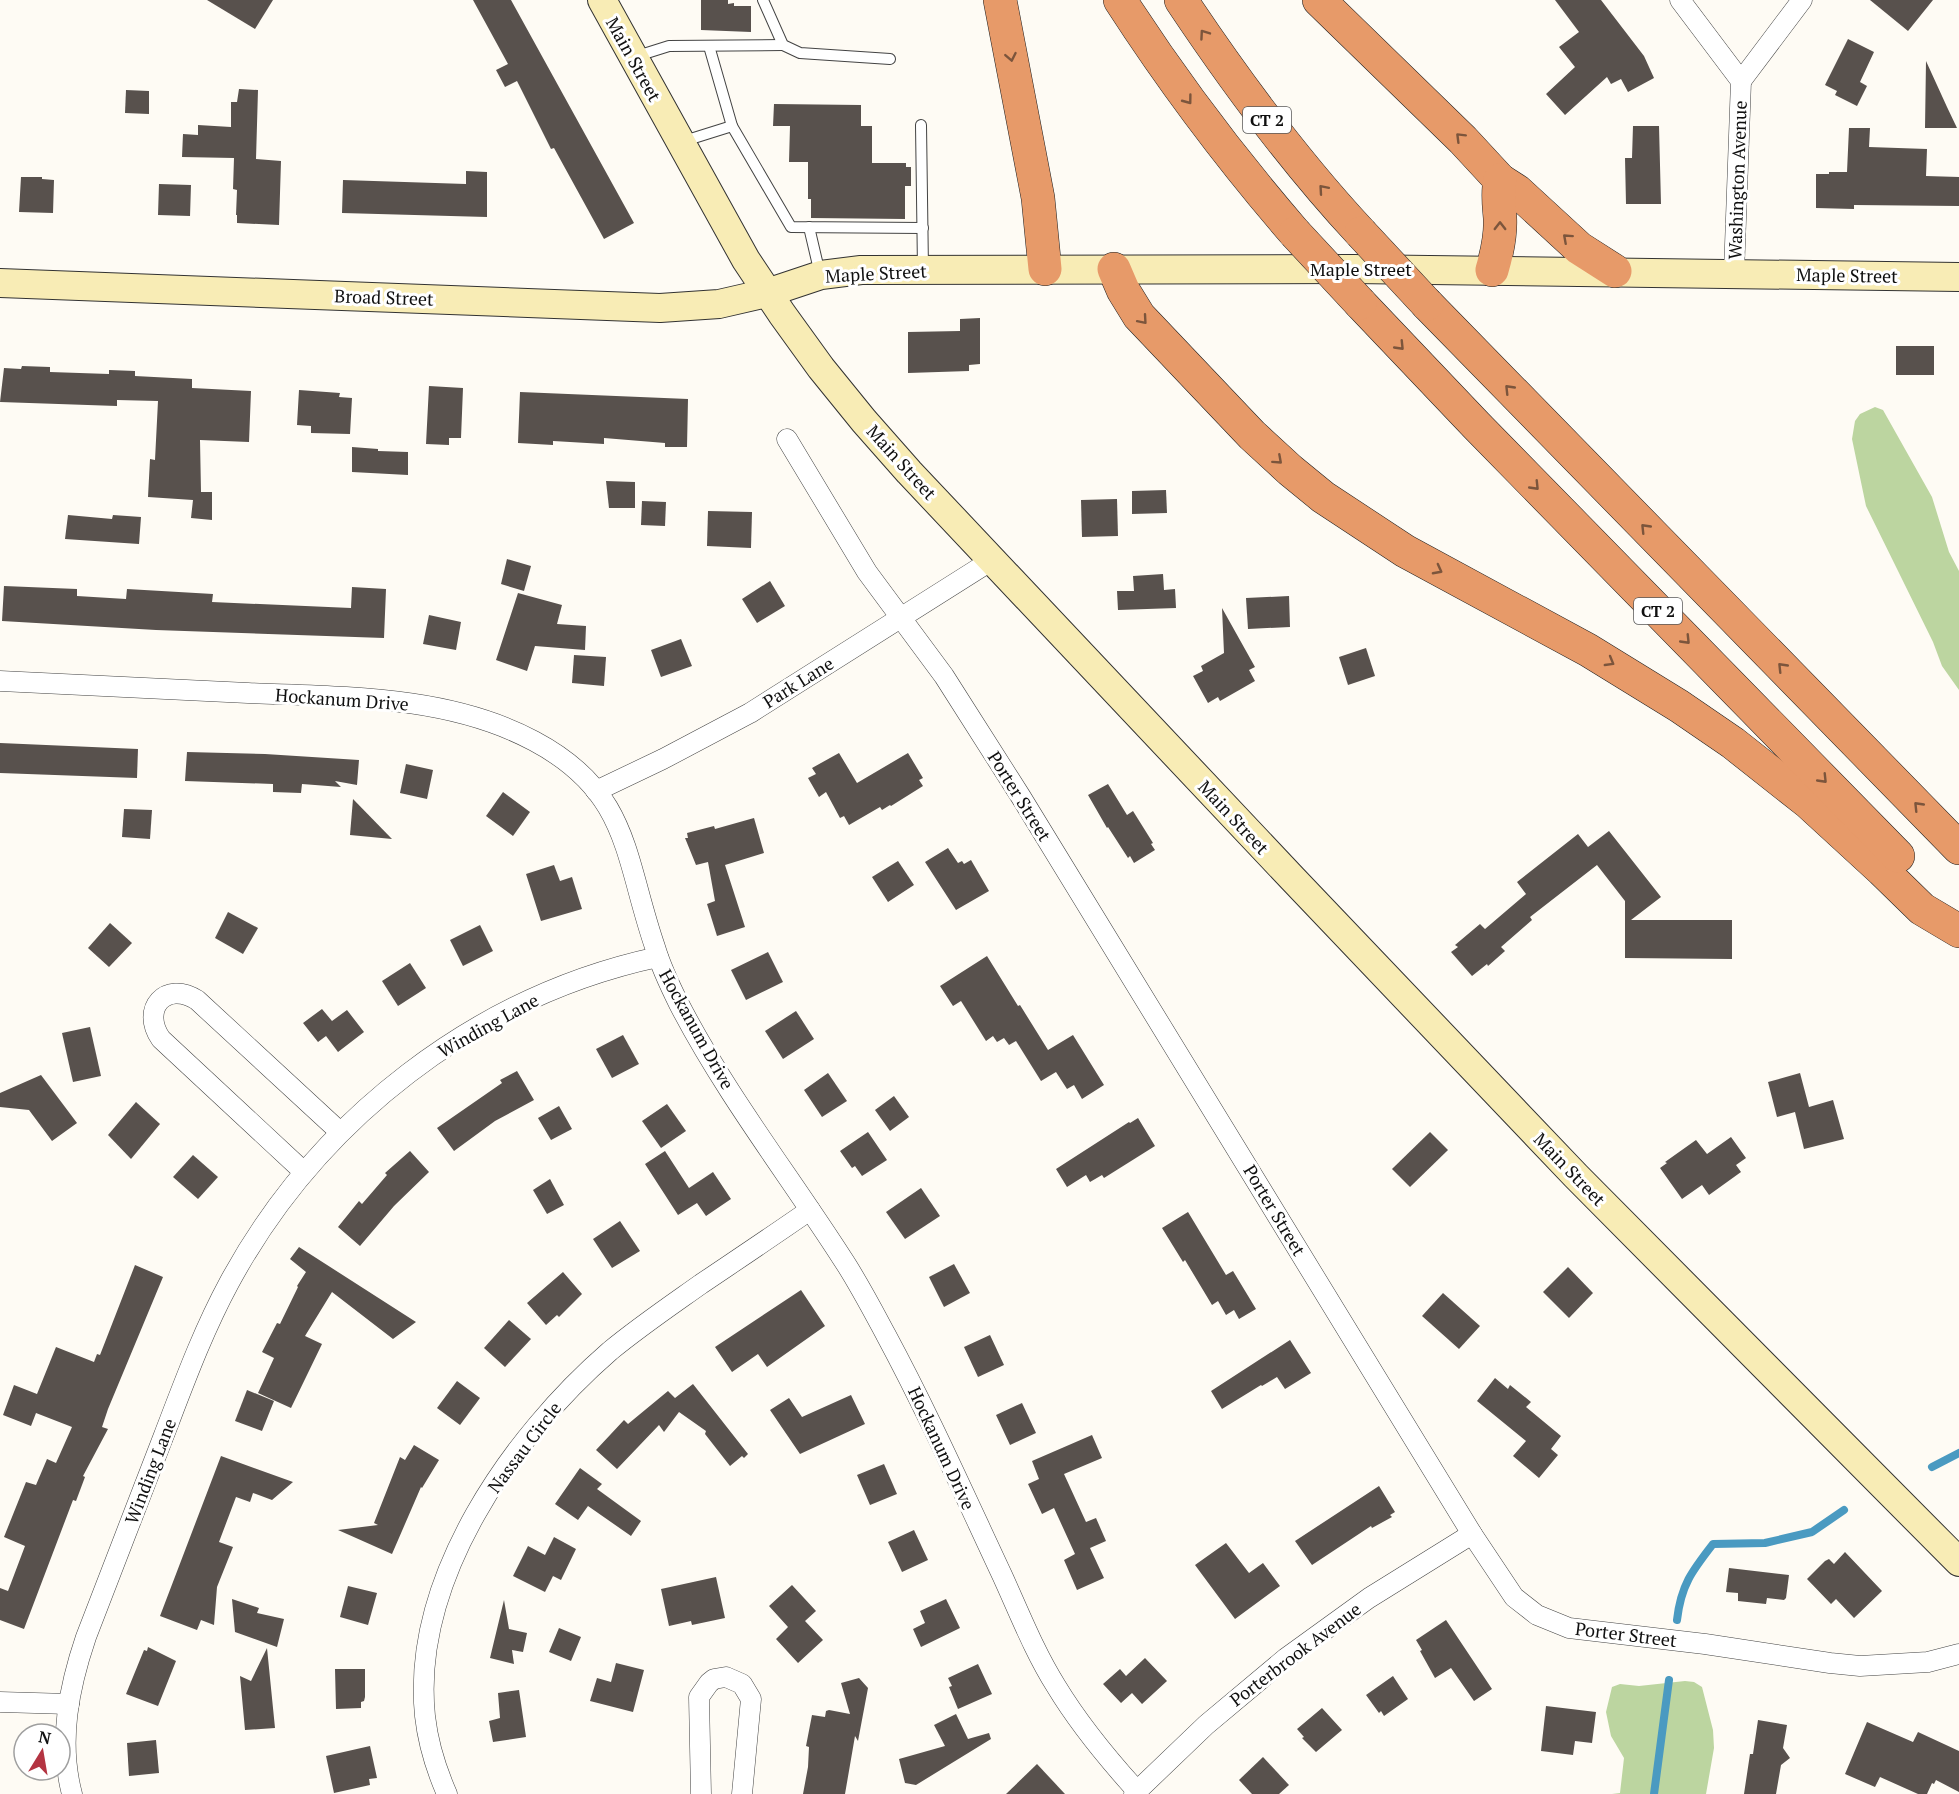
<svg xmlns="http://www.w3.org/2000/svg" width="1959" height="1794" viewBox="0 0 1959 1794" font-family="'PT Serif',serif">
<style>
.forest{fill:#bcd5a0}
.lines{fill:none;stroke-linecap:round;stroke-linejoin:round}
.stream{stroke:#4a9ac1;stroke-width:8}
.building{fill:#58514d}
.lane-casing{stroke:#434343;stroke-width:12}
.street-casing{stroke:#434343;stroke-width:21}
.secondary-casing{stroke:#323232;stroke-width:30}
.highway-casing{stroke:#212121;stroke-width:34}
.lane{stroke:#fff;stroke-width:10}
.street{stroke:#fff;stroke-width:20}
.secondary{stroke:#f8ecb5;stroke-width:28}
.highway{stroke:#e79a69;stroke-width:33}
.highway-bridge-casing{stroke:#212121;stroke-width:34;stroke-linecap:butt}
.highway-bridge{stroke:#e79a69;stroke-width:33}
.oneway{stroke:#7c553c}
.labels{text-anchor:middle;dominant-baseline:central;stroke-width:6;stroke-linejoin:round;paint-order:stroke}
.shield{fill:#fff;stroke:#585858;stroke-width:1.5}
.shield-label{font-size:16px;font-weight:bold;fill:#101010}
.street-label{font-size:18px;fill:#101010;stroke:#fff}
</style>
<rect width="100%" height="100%" fill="#fefbf4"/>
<g class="forest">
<polygon points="1875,407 1883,410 1932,497 1949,552 1959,571 1959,690 1942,666 1933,642 1866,506 1852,439 1855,421 1860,414"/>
<polygon points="1685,1681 1694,1682 1702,1687 1713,1730 1714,1748 1706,1794 1612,1794 1620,1793 1624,1758 1611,1736 1606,1712 1612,1687 1620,1684 1639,1686"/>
</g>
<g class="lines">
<g class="stream">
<polyline points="1932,1467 1959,1453"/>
<path d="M 1677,1620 C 1681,1585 1692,1571 1713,1544 L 1765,1543 L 1812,1532 L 1844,1510"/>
<polyline points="1654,1794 1669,1680"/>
</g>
</g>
<g class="building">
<polygon points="207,0 273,0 255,29"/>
<polygon points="473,0 511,0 634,223 604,239 554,148 551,149 517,81 505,87 496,70 508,64"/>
<polygon points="701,0 728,0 728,4 734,3 734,6 751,6 751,32 701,30"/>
<polygon points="1555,0 1601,0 1644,56 1654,78 1628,92 1621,79 1611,84 1607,77 1565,115 1546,94 1575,67 1559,47 1579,32"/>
<polygon points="1870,0 1933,0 1908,31"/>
<polygon points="1848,39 1874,52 1860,82 1867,86 1857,106 1835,95 1837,91 1825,85"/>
<polygon points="1926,61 1947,107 1957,128 1925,128"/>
<polygon points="239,89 258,90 256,159 281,161 279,225 237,223 237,215 236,215 237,190 233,189 234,158 182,157 183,134 198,135 198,125 231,127 231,102 237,102"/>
<polygon points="126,90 149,91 149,114 125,113"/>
<polygon points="774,104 861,105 861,126 872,126 872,163 906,163 906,167 911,167 911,186 905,186 905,219 811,218 811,199 808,199 808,162 789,162 790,126 773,126"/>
<polygon points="1633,126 1659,126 1661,204 1626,204 1625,158 1632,158"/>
<polygon points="1849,128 1870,128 1869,147 1927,149 1926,176 1959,177 1959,206 1854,205 1854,209 1816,208 1816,174 1829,174 1829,172 1847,172"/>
<polygon points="466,171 487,172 487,217 342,213 343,180 466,184"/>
<polygon points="21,177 42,177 42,179 54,180 53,213 19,212"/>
<polygon points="159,184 191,185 190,216 158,215"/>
<polygon points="980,318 980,364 969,365 969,371 908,373 908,332 960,331 960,319"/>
<rect x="1896" y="346" width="38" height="29"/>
<polygon points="22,366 50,367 50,372 109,374 109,370 135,371 135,376 192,379 192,388 251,391 249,442 200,440 201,492 212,492 212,520 191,518 193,500 148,497 150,459 155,460 158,401 117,400 117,406 0,402 4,368 21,369"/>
<polygon points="429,386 463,388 461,438 449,438 449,445 426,444"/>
<polygon points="299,390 340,393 339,397 352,398 350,434 311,433 311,426 297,425"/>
<polygon points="520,392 688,399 687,447 665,447 665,443 604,438 604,444 553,441 553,445 518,443"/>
<polygon points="352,447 378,449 378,451 408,452 408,475 352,472"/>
<polygon points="606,481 635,482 635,508 609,508"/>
<polygon points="1166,490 1167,513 1132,514 1132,491"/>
<polygon points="1117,499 1118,536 1082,537 1081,500"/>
<polygon points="642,501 666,502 665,526 641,525"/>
<polygon points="708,511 752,512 751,548 707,546"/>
<polygon points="68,515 112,519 113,515 141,517 139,544 65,539"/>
<polygon points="507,559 531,566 524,591 501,584"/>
<polygon points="1163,574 1164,590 1175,589 1176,608 1118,610 1117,591 1134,591 1133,576"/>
<polygon points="770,581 785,606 757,623 742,599"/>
<polygon points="4,586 77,589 77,596 126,599 127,589 213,594 212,602 351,608 352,587 386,589 384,638 156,630 2,621"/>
<polygon points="518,593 562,605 557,624 586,626 585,650 535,646 527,671 496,660"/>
<polygon points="1289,596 1290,627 1248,629 1246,598"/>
<polygon points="1222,608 1255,667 1249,670 1255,681 1220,701 1218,697 1208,703 1193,676 1203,671 1201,666 1224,653"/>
<polygon points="429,615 461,622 456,650 423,644"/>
<polygon points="681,639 692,666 661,677 651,650"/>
<polygon points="1366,648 1375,676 1348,685 1339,657"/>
<polygon points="574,655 606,657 604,686 572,683"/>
<polygon points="0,743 138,749 137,778 0,773"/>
<polygon points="187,752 265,754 359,760 357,785 335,781 341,787 302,784 301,793 273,792 273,784 185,781"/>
<polygon points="839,753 857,783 908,753 923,778 919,780 923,786 891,806 890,805 882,810 880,807 849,825 844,816 840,818 826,792 819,797 808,778 816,774 812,768"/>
<polygon points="406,764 433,770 427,799 400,793"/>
<polygon points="1108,784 1127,815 1133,811 1153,843 1151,844 1155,850 1134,863 1130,856 1128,858 1108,827 1107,828 1088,795"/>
<polygon points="503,792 530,812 513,836 486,816"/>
<polygon points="353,799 392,839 350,835"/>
<polygon points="124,809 152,810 150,839 122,837"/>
<polygon points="754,818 764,853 725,865 745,927 717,936 707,904 715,901 708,862 696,865 685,838 688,838 687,833 714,826 715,829"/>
<polygon points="1609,831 1661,897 1631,920 1732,920 1732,959 1625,958 1625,901 1597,865 1530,917 1532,920 1501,947 1505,951 1488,966 1487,964 1472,976 1451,952 1458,947 1455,945 1480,924 1485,929 1526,894 1517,882 1578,834 1588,847"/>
<polygon points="948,848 958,863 962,861 964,864 971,860 989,891 956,910 925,862"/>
<polygon points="898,861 914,885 888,902 872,877"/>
<polygon points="554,865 560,881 572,877 582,909 541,921 526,874"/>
<polygon points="228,912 258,928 243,954 215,938"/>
<polygon points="110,923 132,943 109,967 88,948"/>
<polygon points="480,925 493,951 463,966 450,940"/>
<polygon points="768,952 783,982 746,1000 731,970"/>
<polygon points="987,956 1018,1006 1020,1005 1048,1050 1073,1035 1104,1085 1082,1099 1074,1085 1067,1089 1056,1072 1041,1081 1016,1041 1009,1045 1004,1038 997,1042 993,1036 986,1041 961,1001 953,1006 940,986"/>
<polygon points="410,963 426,988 398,1006 382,981"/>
<polygon points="322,1009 332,1021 347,1010 364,1032 338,1052 326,1036 318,1042 303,1023"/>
<polygon points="796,1011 814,1039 783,1059 765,1031"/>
<polygon points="90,1027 101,1076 73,1082 62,1033"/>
<polygon points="623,1035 639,1064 612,1078 596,1049"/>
<polygon points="517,1071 534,1100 495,1121 454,1151 437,1128 502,1083 500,1080"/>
<polygon points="828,1073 847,1101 822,1117 804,1090"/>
<polygon points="1800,1073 1809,1107 1833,1100 1844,1139 1804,1149 1795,1112 1777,1117 1768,1082"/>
<polygon points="41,1075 77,1123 52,1141 29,1110 0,1107 0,1093"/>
<polygon points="894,1096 909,1117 890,1131 875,1110"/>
<polygon points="136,1102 160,1124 131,1159 108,1135"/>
<polygon points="667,1104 686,1131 661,1148 642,1121"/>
<polygon points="559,1106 572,1129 551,1140 538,1118"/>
<polygon points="1138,1118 1155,1146 1104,1178 1102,1175 1090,1182 1086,1175 1067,1187 1056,1169 1129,1122 1130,1123"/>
<polygon points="868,1132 887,1160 862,1176 855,1166 852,1168 840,1151"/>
<polygon points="1430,1132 1448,1150 1410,1187 1392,1169"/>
<polygon points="1731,1137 1746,1158 1736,1165 1741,1172 1709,1195 1702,1185 1682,1199 1660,1168 1667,1163 1665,1162 1696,1140 1707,1154"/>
<polygon points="410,1151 429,1172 394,1206 360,1246 338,1227 359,1201 362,1204 387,1175 385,1173"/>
<polygon points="665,1151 689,1188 713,1172 731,1199 706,1216 697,1203 678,1215 645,1164"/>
<polygon points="193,1155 218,1177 198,1199 173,1177"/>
<polygon points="550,1179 564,1205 547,1214 533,1190"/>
<polygon points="921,1188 940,1216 905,1239 886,1212"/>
<polygon points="1188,1212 1226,1275 1233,1271 1256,1309 1239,1319 1234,1310 1226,1315 1218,1301 1212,1305 1185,1260 1183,1262 1162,1228"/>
<polygon points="620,1221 640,1251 612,1268 593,1239"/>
<polygon points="299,1247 416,1322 393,1339 332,1292 305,1336 322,1344 291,1408 258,1393 274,1358 262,1352 277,1323 280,1324 298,1287 297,1286 306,1272 290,1259"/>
<polygon points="954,1264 970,1293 944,1307 929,1277"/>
<polygon points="135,1265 163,1277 108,1409 102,1427 108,1429 83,1476 85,1477 76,1501 73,1500 24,1629 0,1620 0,1588 8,1591 25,1546 4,1537 26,1482 36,1485 47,1459 56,1463 72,1427 36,1413 31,1426 3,1415 14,1385 37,1394 56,1347 94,1362 97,1354 100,1355"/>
<polygon points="1568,1267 1593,1293 1569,1318 1543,1292"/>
<polygon points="563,1272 582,1294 559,1317 557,1315 546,1325 527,1303"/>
<polygon points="801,1290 825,1326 767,1367 758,1354 732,1372 715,1347"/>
<polygon points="1443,1293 1480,1326 1459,1349 1422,1316"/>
<polygon points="509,1320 531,1339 505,1367 484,1348"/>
<polygon points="990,1335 1004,1365 978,1377 964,1347"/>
<polygon points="1290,1340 1311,1373 1285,1389 1277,1377 1262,1386 1261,1385 1222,1409 1211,1391"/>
<polygon points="1495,1378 1508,1389 1510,1385 1531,1402 1526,1407 1561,1436 1551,1449 1558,1455 1539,1478 1513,1456 1526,1441 1477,1401"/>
<polygon points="457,1381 480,1398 460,1425 437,1408"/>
<polygon points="693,1384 748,1454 744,1458 742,1456 730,1466 705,1434 706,1431 679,1412 664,1432 659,1425 617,1469 596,1450 624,1420 628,1424 668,1391 675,1398"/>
<polygon points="247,1390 274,1401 262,1431 235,1421"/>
<polygon points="851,1395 865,1424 800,1454 770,1410 789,1398 802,1417"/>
<polygon points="1022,1403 1036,1433 1010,1445 996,1415"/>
<polygon points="1092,1435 1102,1458 1064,1474 1086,1522 1096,1518 1106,1541 1090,1548 1104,1578 1077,1590 1064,1560 1075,1554 1054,1508 1042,1514 1028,1484 1039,1479 1032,1461"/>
<polygon points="414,1445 439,1460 422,1488 421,1487 392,1554 338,1530 378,1525 374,1523 400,1457 405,1460"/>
<polygon points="221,1456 293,1482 272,1500 253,1493 250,1502 236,1497 219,1542 233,1547 217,1587 214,1625 201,1620 197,1630 160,1616"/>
<polygon points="884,1464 897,1494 870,1505 857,1475"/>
<polygon points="580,1468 602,1484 597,1489 641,1521 631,1536 588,1506 578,1520 555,1504"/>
<polygon points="1379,1486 1395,1512 1390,1515 1392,1517 1372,1528 1371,1526 1312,1565 1295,1541"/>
<polygon points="914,1530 928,1560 902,1572 888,1542"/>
<polygon points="554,1537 576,1549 561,1580 553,1576 545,1592 513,1576 528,1546 545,1555"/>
<polygon points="1226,1543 1249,1573 1263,1563 1280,1586 1235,1619 1195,1565"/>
<polygon points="1845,1552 1882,1591 1854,1618 1836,1599 1831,1604 1807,1579 1825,1561 1829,1559 1834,1564"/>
<polygon points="1729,1568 1789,1575 1786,1598 1784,1600 1767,1598 1766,1604 1738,1601 1738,1593 1726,1592"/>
<polygon points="716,1577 725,1618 692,1625 691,1621 669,1626 661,1589"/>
<polygon points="792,1585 816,1611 805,1621 823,1640 798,1663 776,1639 788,1627 769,1606"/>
<polygon points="348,1586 377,1593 368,1625 340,1617"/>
<polygon points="232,1599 259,1608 257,1613 284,1619 277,1647 235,1632"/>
<polygon points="946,1599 960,1628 921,1647 913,1629 925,1623 920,1611"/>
<polygon points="504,1600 509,1629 527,1633 523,1652 512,1650 514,1664 490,1658"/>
<polygon points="1446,1620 1492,1689 1474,1701 1451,1668 1435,1678 1420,1651 1422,1650 1416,1640"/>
<polygon points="559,1628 581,1637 571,1661 549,1652"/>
<polygon points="148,1647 176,1661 158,1706 126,1694 144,1650 147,1651"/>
<polygon points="267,1648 275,1728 245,1730 240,1676 251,1681"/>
<polygon points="1145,1658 1167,1681 1142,1704 1132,1693 1121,1703 1103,1684 1120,1669 1126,1676"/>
<polygon points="616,1663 644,1670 633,1712 590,1701 597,1678 611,1682"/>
<polygon points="978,1664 992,1694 958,1709 949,1687 952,1686 948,1678"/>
<polygon points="335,1669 365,1669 365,1697 364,1701 361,1702 361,1708 336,1709"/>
<polygon points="1393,1676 1408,1699 1384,1716 1381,1711 1379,1713 1366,1695"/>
<polygon points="859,1678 868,1688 858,1741 855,1736 845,1794 803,1794 808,1767 809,1747 806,1746 812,1715 825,1717 826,1711 829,1710 850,1714 841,1683"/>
<polygon points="519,1690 526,1737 493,1742 489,1721 500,1718 498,1693"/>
<polygon points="1546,1706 1596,1712 1592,1743 1575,1741 1573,1755 1541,1751"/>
<polygon points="1322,1708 1342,1730 1316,1752 1302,1738 1304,1737 1297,1729"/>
<polygon points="956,1714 968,1739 989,1733 991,1739 916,1785 905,1783 899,1759 945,1746 934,1725"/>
<polygon points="1758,1720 1787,1725 1783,1748 1790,1758 1781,1765 1776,1794 1744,1794 1750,1754 1753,1754"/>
<polygon points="1867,1722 1913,1742 1918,1732 1959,1751 1959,1792 1936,1780 1934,1784 1932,1783 1927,1794 1918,1794 1880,1777 1875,1787 1845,1774"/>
<polygon points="156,1740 159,1773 129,1776 127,1743"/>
<polygon points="370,1746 377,1778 369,1779 370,1785 334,1793 326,1756"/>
<polygon points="1263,1757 1289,1785 1279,1794 1252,1794 1239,1780"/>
<polygon points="1037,1764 1065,1794 1006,1794"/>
</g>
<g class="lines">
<defs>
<g id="lane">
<polyline points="763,0 783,45 800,53 890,59"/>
<polyline points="709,46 732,126"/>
<polyline points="634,57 669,46 783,45"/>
<polyline points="921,125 923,269"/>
<polyline points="681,142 732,126 791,227 923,228"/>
<polyline points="809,227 820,274"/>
</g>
<g id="street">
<polyline points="1680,0 1741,81 1734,273"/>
<polyline points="1741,81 1802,0"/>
<polyline points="787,439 867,572 944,676 1021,797 1472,1534 1514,1597 1537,1615 1569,1628 1705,1644 1830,1663 1860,1666 1928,1662 1959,1654"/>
<path d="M 0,681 C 83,685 165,689 248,693 C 343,697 448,695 534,741 C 630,792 624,857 655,947 C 661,967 670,986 679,1004 C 725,1093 788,1174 842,1258 C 858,1282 872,1309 886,1335 C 928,1413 964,1494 1002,1575 C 1019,1612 1034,1651 1056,1686 C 1079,1724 1107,1758 1137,1791"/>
<polyline points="596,791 663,759 750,713 992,560"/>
<path d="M 304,1172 L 161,1039 C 140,1009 166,980 197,1000 L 340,1132"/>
<polyline points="0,1702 69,1704"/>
<path d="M 72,1794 C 58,1741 69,1687 86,1637 C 112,1570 138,1502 164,1435 C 184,1383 203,1331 229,1283 C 317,1120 476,996 658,957"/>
<path d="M 447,1794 C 436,1769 428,1743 425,1716 C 411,1579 512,1436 610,1351 C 639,1327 670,1306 701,1284 C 738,1259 774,1235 810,1210"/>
<polyline points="701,1794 699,1697 709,1683 714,1679 726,1677 742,1684 751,1699 742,1794"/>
<polyline points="1134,1794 1206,1725 1286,1658 1369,1598 1472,1534"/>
</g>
<g id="secondary">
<polyline points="602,0 746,260 782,314 821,368 864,421 909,472 1293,879 1576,1176 1959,1562"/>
<polyline points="0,283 660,308 719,304 767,293 821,275 861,270 1353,269 1959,277"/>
</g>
<g id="highway">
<polyline points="1000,0 1038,198 1045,269"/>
<path d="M 1120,0 C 1173,82 1231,159 1295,233"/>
<path d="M 1181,0 C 1235,81 1294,161 1361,233"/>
<polyline points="1319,0 1463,140 1500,180 1517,191 1579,248 1615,271"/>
<polyline points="1114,269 1123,290 1139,316 1252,435 1290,470 1323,497 1405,551 1588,650 1679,706 1733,743 1809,803 1882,870 1922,909 1959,931"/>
<path d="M 1492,270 C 1497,253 1501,236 1500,218 C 1499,205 1497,193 1500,180"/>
<polyline points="1360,303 1476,425 1898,856"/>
<polyline points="1427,304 1959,848"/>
</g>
</defs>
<use href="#lane" class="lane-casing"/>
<use href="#street" class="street-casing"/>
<use href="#secondary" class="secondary-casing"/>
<use href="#highway" class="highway-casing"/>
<use href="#lane" class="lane"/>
<use href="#street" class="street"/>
<use href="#secondary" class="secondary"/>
<use href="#highway" class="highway"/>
<defs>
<g id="highway-bridge">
<polyline points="1295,233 1360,303"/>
<polyline points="1361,233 1427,304"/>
</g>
</defs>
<use href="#highway-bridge" class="highway-bridge-casing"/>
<use href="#highway-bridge" class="highway-bridge"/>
</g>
<defs><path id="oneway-chevron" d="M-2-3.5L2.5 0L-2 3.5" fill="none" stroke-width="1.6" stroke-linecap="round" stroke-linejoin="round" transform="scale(1.5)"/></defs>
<g class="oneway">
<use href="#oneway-chevron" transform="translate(1204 34) rotate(-125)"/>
<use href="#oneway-chevron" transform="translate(1011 57) rotate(79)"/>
<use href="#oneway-chevron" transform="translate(1188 100) rotate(53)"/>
<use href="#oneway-chevron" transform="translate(1460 137) rotate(-135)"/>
<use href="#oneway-chevron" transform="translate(1323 189) rotate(-131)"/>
<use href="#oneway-chevron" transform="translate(1500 226) rotate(-90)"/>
<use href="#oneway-chevron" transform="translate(1567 238) rotate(-138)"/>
<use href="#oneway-chevron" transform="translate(1143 320) rotate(49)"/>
<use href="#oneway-chevron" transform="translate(1400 346) rotate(46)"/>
<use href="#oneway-chevron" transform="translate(1509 389) rotate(-134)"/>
<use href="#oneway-chevron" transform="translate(1278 460) rotate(42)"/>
<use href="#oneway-chevron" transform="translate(1535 486) rotate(46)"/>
<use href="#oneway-chevron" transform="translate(1645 528) rotate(-134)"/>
<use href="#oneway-chevron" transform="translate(1438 570) rotate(28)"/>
<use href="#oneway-chevron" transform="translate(1686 640) rotate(46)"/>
<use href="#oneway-chevron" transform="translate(1610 662) rotate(30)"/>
<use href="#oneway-chevron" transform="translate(1782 667) rotate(-134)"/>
<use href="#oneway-chevron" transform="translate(1823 779) rotate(46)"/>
<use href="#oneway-chevron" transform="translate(1918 806) rotate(-134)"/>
</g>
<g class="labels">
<g class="shield">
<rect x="1243" y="107" width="48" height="26" rx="4.5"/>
<rect x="1634" y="598" width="48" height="26" rx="4.5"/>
</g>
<g class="shield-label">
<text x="1267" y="120">CT 2</text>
<text x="1658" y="611">CT 2</text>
</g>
<g class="street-label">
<text transform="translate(634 59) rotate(61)">Main Street</text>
<text transform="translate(1737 180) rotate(-88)">Washington Avenue</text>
<text x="1361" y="269">Maple Street</text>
<text transform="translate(876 273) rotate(-3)">Maple Street</text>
<text transform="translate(1847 275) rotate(1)">Maple Street</text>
<text transform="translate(384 297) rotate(2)">Broad Street</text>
<text transform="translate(902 462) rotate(48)">Main Street</text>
<text transform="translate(798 682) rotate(-32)">Park Lane</text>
<text transform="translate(342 699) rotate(4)">Hockanum Drive</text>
<text transform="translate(1020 796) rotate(58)">Porter Street</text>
<text transform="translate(1234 817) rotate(47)">Main Street</text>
<text transform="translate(488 1025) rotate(-29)">Winding Lane</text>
<text transform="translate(697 1029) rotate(61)">Hockanum Drive</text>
<text transform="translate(1570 1169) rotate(46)">Main Street</text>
<text transform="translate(1275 1210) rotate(59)">Porter Street</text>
<text transform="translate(524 1447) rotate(-53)">Nassau Circle</text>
<text transform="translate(942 1448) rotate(65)">Hockanum Drive</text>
<text transform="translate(150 1471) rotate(-69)">Winding Lane</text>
<text transform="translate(1626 1634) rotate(7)">Porter Street</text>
<text transform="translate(1295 1654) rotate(-37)">Porterbrook Avenue</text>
</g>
</g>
<g transform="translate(42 1752) rotate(11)"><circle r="28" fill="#ffffff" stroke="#9f9f9f" stroke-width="1.5"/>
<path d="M0-4.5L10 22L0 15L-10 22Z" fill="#b43442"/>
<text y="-9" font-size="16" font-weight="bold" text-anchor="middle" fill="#101010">N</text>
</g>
</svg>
